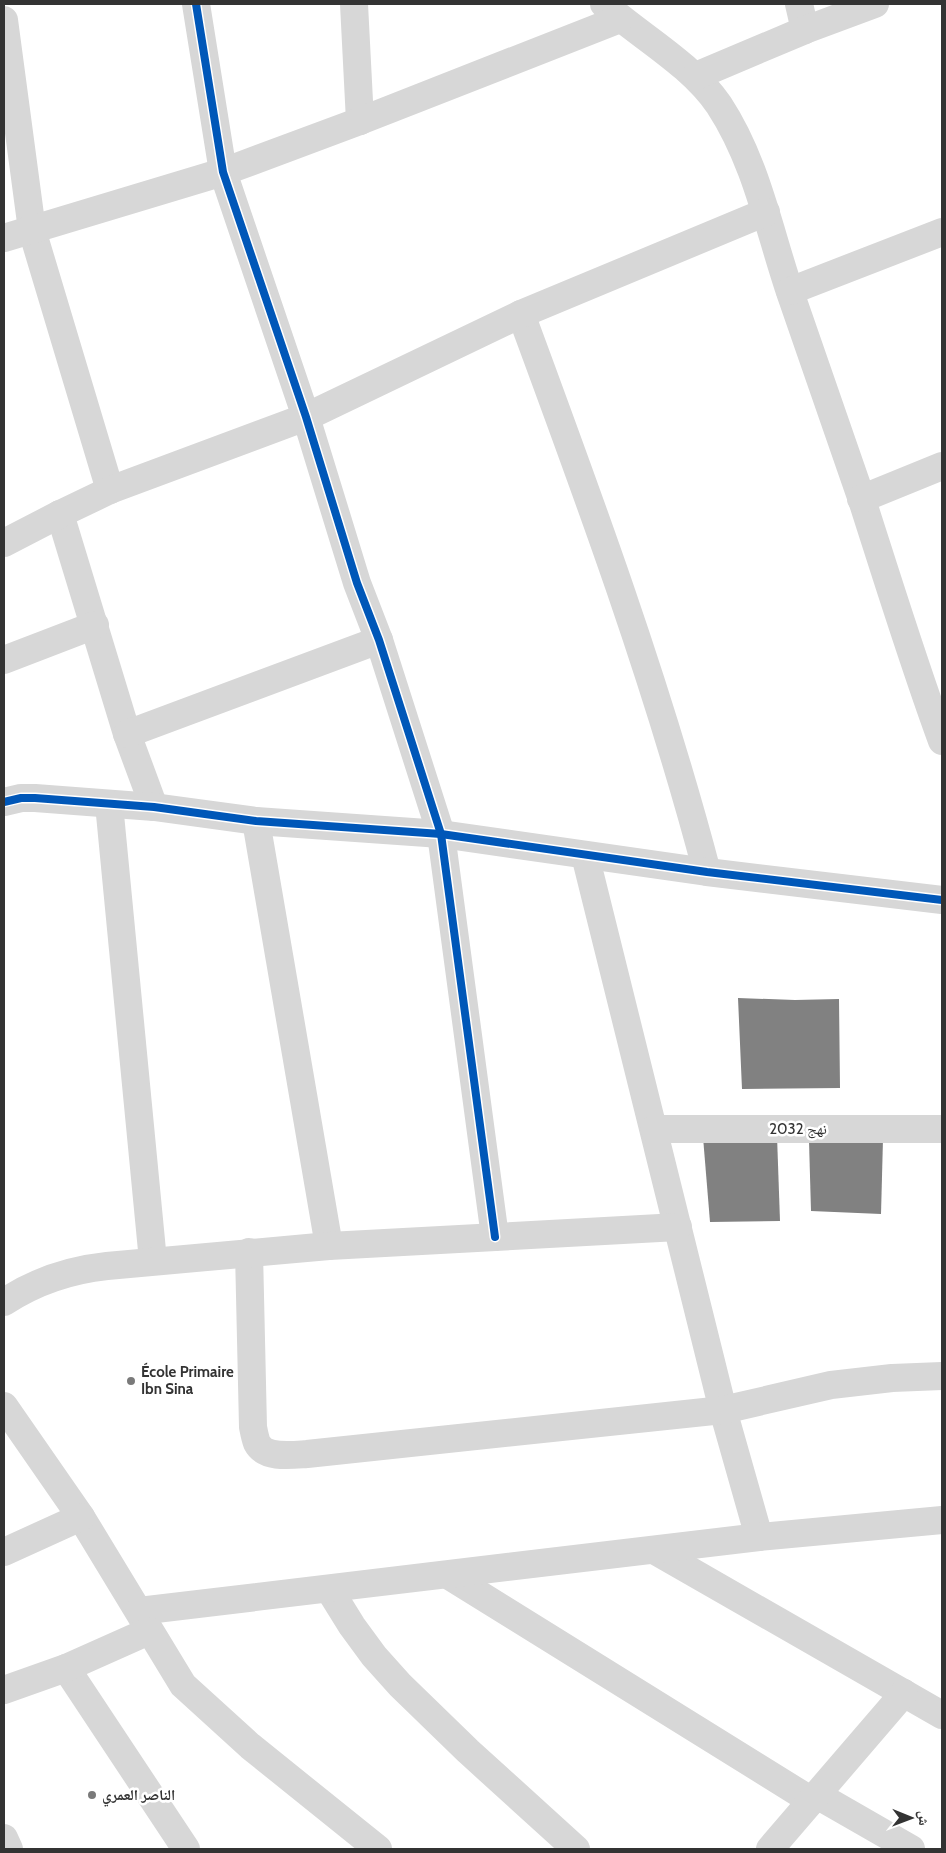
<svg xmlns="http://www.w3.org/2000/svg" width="946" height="1853" viewBox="0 0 946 1853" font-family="Cabin,'Noto Naskh Arabic',sans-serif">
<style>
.building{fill:#818181}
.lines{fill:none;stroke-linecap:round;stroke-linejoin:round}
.minor{stroke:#d7d7d7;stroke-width:28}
.cycleway-casing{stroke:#fff;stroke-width:11}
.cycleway{stroke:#0057b8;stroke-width:8}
.poi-dot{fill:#7a7a7a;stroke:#fff;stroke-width:2}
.labels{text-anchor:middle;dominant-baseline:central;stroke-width:5;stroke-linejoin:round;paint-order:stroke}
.street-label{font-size:15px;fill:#333;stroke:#fff}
.poi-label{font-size:15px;font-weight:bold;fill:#333;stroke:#fff;text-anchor:start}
</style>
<rect width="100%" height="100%" fill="#fff"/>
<g class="building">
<polygon points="738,998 795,1000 839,999 840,1088 742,1089"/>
<polygon points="777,1136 780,1221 710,1222 703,1137"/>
<polygon points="883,1139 881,1214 811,1211 809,1141"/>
</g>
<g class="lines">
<g class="minor">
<polyline points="196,4 223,172 306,417 357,583 379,640 441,834 495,1237"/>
<polyline points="354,4 360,121"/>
<path d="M 604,4 C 641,37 690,63 719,105 C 757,163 769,231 791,295 C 815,364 839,432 862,500 C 888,581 913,662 942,741"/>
<polyline points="799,4 805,30"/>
<polyline points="4,20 32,230 110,490"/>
<polyline points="696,76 805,30 875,4"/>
<polyline points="4,238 223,172 360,121 620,19"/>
<polyline points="790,291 942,232"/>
<path d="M 521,314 C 589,498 657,682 707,872"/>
<polyline points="861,499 942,466"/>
<polyline points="60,514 127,734 154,807"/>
<polyline points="4,543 60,514 110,490 306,417 521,314 766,212"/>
<polyline points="4,660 95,625"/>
<polyline points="127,734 379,640"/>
<polyline points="4,802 21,798 35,798 154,807 256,821 441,834 707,872 942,900"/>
<polyline points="109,804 153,1261"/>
<polyline points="256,821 329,1246"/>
<polyline points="585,855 723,1410 759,1537"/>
<polyline points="654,1129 942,1129"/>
<path d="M 249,1252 L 253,1427 C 254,1432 255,1438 257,1443 C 265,1459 292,1455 307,1454 L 723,1410 L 831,1385 L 892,1378 L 942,1376"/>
<path d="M 4,1302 C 36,1281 69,1270 107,1266 L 329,1246 L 678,1227"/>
<polyline points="4,1406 81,1517 183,1685 250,1746 378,1849"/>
<polyline points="654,1550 942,1715"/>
<polyline points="4,1552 81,1517"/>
<polyline points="448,1575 812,1801"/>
<polyline points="329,1589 352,1626 374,1656 400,1685 468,1751 576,1849"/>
<polyline points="139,1611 759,1537 942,1520"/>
<polyline points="66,1668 186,1849"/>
<polyline points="4,1690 66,1668 149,1631"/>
<polyline points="817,1795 911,1849"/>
<polyline points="4,1838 9,1849"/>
<polyline points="770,1849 904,1693"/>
</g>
<defs>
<g id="cycleway">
<polyline points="196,4 223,172 306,417 357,583 379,640 441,834 495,1237"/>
<polyline points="4,802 21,798 35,798 154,807 256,821 441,834 707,872 942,900"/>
</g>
</defs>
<use href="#cycleway" class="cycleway-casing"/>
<use href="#cycleway" class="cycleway"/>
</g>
<g class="poi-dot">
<circle cx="131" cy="1381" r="5"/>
<circle cx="92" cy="1795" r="5"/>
</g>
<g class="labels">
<g class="street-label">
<text x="798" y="1129">نهج 2032</text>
</g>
<g class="poi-label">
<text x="141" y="1372">École Primaire<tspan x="141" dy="17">Ibn Sina</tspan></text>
<text x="102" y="1795">الناصر العمري</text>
</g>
</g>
<rect width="946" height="1853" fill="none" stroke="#333333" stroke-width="10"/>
<g transform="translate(911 1818) rotate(91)" stroke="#ffffff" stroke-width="4" paint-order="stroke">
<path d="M0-4L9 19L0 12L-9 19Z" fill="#333333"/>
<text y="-8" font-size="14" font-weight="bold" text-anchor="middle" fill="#333333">ش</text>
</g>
</svg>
